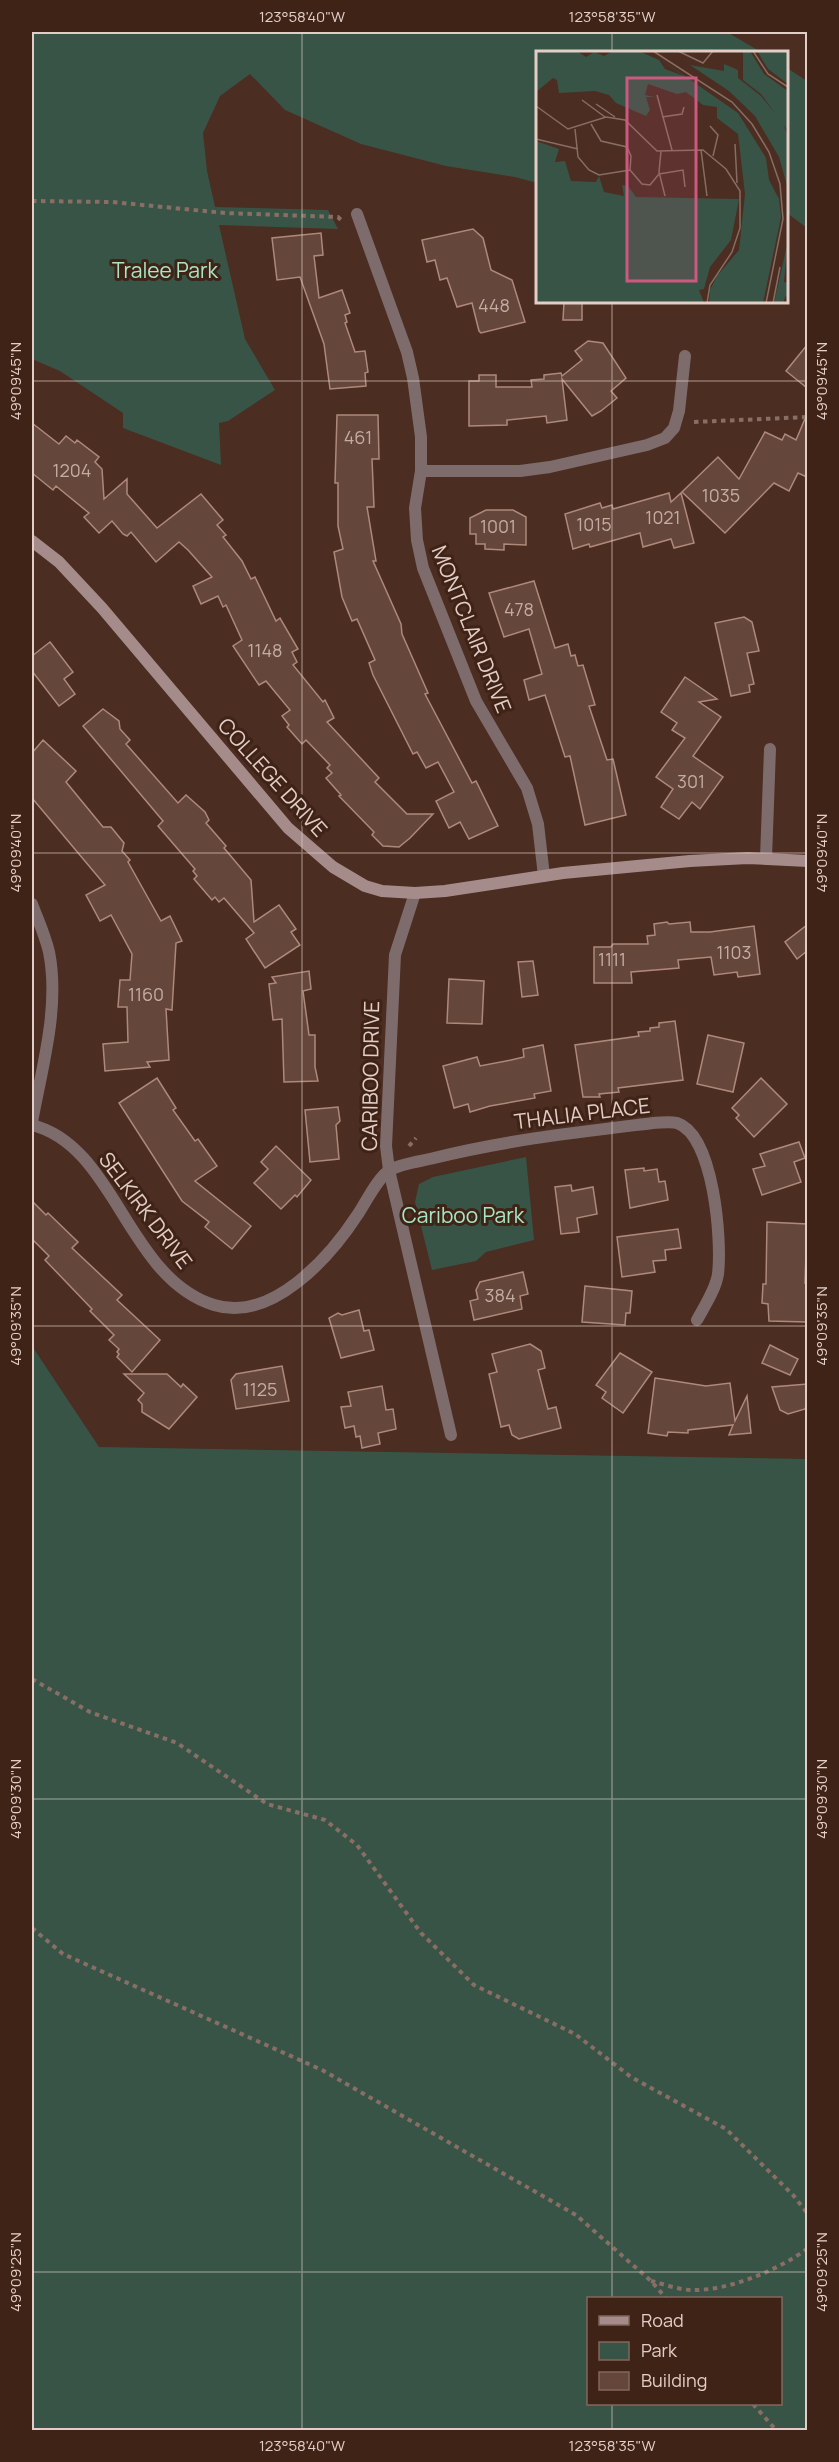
<svg xmlns="http://www.w3.org/2000/svg" width="839" height="2462" viewBox="0 0 839 2462" font-family="Manrope,sans-serif">
<style>
.green{fill:#385446;fill-rule:evenodd}
.building{fill:#65463a;stroke:#ae897b;stroke-width:1.5}
.lines{fill:none;stroke-linecap:round;stroke-linejoin:round}
.path{stroke:#886e64;stroke-width:4;stroke-dasharray:4.5 4.5;stroke-linecap:butt}
.street{stroke:#7e6c6d;stroke-width:12}
.secondary{stroke:#a68b8b;stroke-width:12}
.ticks{fill:none;stroke:#e2cec6;stroke-width:1.5;stroke-opacity:0.45}
.labels{text-anchor:middle;dominant-baseline:central;stroke-width:6;stroke-linejoin:round;paint-order:stroke}
.number-label{font-size:18px;fill:#c3aca3}
.park-label{font-size:21px;fill:#a7e5c5;stroke:#402317}
.street-label{font-size:21px;fill:#e2cec6;stroke:#402317}
.inset-road{fill:none;stroke:#876d63;stroke-width:1.5}
.view{fill:#cd5880;fill-opacity:0.15;stroke:#cd5880;stroke-width:3}
.inset-edge{fill:none;stroke:#e2cec6;stroke-width:3}
.neatline{fill:none;stroke:#e2cec6;stroke-width:2}
.ticks-label{font-size:15px;text-anchor:middle;fill:#e2cec6}
</style>
<rect width="100%" height="100%" fill="#4b2d21"/>
<g class="green">
<polygon points="32,32 727,32 761,52 538,52 537,183 515,177 446,166 361,144 285,110 250,74 220,96 203,133 207,171 215,207 328,210 338,229 219,225 245,339 275,390 228,421 219,423 221,465 123,428 123,413 60,371 32,359"/>
<polygon points="787,68 807,81 807,228 787,213"/>
<polygon points="526,1157 534,1240 486,1252 476,1261 432,1270 415,1202 419,1184 433,1177"/>
<path d="M 32,1346 L 99,1447 L 807,1459 L 807,2430 L 32,2430 ZM 780,2298 L 780,2404 L 588,2404 L 588,2298 Z"/>
</g>
<g class="building">
<polygon points="473,229 483,238 491,270 512,280 525,322 481,333 479,331 472,303 457,307 447,278 440,280 435,260 427,262 422,240"/>
<polygon points="321,233 323,255 314,256 319,298 342,290 350,313 345,315 347,322 345,323 355,352 365,351 368,372 365,373 366,386 330,389 324,344 300,277 277,280 272,238"/>
<polygon points="564,302 582,302 582,320 563,320"/>
<polygon points="588,341 603,343 626,378 611,391 617,398 601,411 592,416 562,379 567,420 547,423 546,416 507,420 507,425 469,426 469,381 479,381 479,375 496,375 496,387 532,387 531,380 544,379 544,375 561,373 562,376 582,360 575,351"/>
<polygon points="807,345 807,388 786,371"/>
<polygon points="807,414 807,477 798,473 789,491 774,483 725,533 682,492 718,457 739,479 765,432 782,440 785,434 796,440"/>
<polygon points="337,415 378,415 379,459 372,459 374,507 367,507 376,561 373,561 401,624 402,634 428,693 425,694 472,783 476,781 498,826 469,839 460,822 449,828 436,801 454,792 438,762 426,768 417,752 413,754 373,675 369,663 375,660 357,619 352,621 342,597 334,552 343,549 338,526 338,483 335,483"/>
<polygon points="32,423 59,444 66,436 75,443 77,440 99,457 95,462 102,469 104,499 127,479 127,494 157,528 201,494 223,520 217,525 226,535 223,537 242,561 251,579 255,577 276,621 280,618 298,649 292,652 297,662 293,665 323,702 325,700 334,718 327,722 379,778 375,782 407,814 433,814 410,838 399,847 383,846 372,835 374,832 339,796 341,795 326,778 332,773 327,768 330,765 306,740 302,744 287,727 289,725 282,716 290,710 266,681 259,685 233,646 242,640 226,605 223,607 218,596 201,604 193,586 212,577 188,550 179,542 156,562 131,532 127,536 123,534 112,521 99,533 84,517 89,513 56,486 53,490 32,473"/>
<polygon points="669,493 671,502 681,493 694,543 674,548 671,539 643,547 640,533 590,547 589,544 573,549 565,514 600,503 602,508 612,505 613,509"/>
<polygon points="486,510 513,510 526,517 526,545 504,544 504,550 485,549 485,544 476,544 476,534 470,534 470,518"/>
<polygon points="534,581 555,648 568,644 571,656 575,655 578,666 583,665 595,705 589,706 607,760 613,759 626,815 585,825 570,756 565,757 545,695 529,700 524,680 542,674 529,629 504,637 489,593"/>
<polygon points="744,617 752,622 759,651 747,653 754,684 749,685 750,692 731,696 715,623"/>
<polygon points="50,642 73,672 64,679 75,694 59,706 32,671 32,656"/>
<polygon points="685,677 717,699 699,702 721,717 693,756 723,777 700,809 692,802 679,819 661,807 673,789 656,777 685,738 672,730 677,723 661,712"/>
<polygon points="103,709 119,721 120,729 130,740 126,744 178,803 186,795 205,812 209,820 206,823 226,846 224,848 251,880 254,922 279,905 296,929 291,932 300,945 265,968 246,939 254,933 224,898 219,902 215,897 212,900 194,879 197,876 193,871 195,869 158,826 163,821 83,726"/>
<polygon points="43,740 76,771 66,782 103,827 111,827 124,843 122,851 130,860 128,862 161,921 170,916 182,941 176,943 172,1010 166,1009 169,1060 147,1062 150,1067 105,1071 103,1044 128,1042 127,1007 118,1007 120,980 130,980 132,954 111,915 100,921 86,895 105,885 32,798 32,753"/>
<polygon points="667,922 669,924 690,922 691,932 710,932 754,926 760,974 738,977 737,972 714,975 711,957 678,960 679,968 631,972 632,983 594,983 594,947 611,947 613,944 648,944 647,936 655,935 654,924"/>
<polygon points="807,925 807,951 797,959 785,942"/>
<polygon points="533,961 538,995 522,997 518,962"/>
<polygon points="309,971 311,989 303,991 309,1035 315,1035 315,1067 318,1081 284,1082 282,1019 273,1020 269,984 276,983 272,977"/>
<polygon points="449,979 484,981 482,1024 447,1023"/>
<polygon points="675,1021 683,1080 618,1088 619,1092 599,1094 600,1097 583,1097 575,1045 639,1036 638,1032 650,1031 650,1028 659,1027 659,1023"/>
<polygon points="708,1035 744,1043 733,1092 697,1084"/>
<polygon points="543,1045 551,1091 534,1094 535,1098 490,1106 470,1112 468,1104 454,1108 443,1066 477,1057 480,1066 511,1060 524,1057 523,1049"/>
<polygon points="157,1078 176,1108 173,1110 195,1141 198,1139 217,1166 195,1181 251,1226 232,1249 205,1227 209,1222 182,1201 119,1103"/>
<polygon points="761,1078 787,1104 754,1137 736,1118 739,1115 732,1108"/>
<polygon points="338,1107 340,1121 336,1125 339,1159 310,1162 305,1110"/>
<polygon points="799,1142 805,1158 794,1162 801,1182 762,1195 753,1169 765,1166 760,1154"/>
<polygon points="276,1146 311,1180 297,1197 295,1195 281,1209 254,1183 268,1169 261,1162"/>
<polygon points="644,1168 644,1171 657,1169 659,1182 665,1181 668,1200 630,1208 625,1170"/>
<polygon points="571,1185 572,1191 593,1187 597,1214 577,1218 579,1232 561,1234 555,1187"/>
<polygon points="32,1201 46,1215 48,1213 78,1242 72,1248 122,1295 117,1300 160,1340 132,1372 117,1357 119,1354 117,1352 119,1349 109,1340 114,1335 90,1311 92,1309 45,1260 49,1256 32,1239"/>
<polygon points="767,1222 807,1224 805,1283 807,1283 807,1322 769,1321 768,1304 762,1303 763,1284 766,1284"/>
<polygon points="678,1229 681,1248 665,1250 666,1260 653,1261 655,1272 622,1277 617,1237"/>
<polygon points="523,1272 528,1294 520,1296 522,1309 474,1320 470,1301 478,1299 476,1290 480,1282"/>
<polygon points="585,1286 632,1291 630,1313 626,1313 625,1325 582,1322"/>
<polygon points="359,1310 364,1331 369,1330 374,1350 341,1358 329,1318 338,1313 342,1315"/>
<polygon points="530,1344 541,1351 545,1368 538,1370 548,1409 556,1407 561,1428 519,1439 512,1435 509,1425 501,1427 489,1374 497,1372 492,1354"/>
<polygon points="770,1345 798,1359 790,1375 762,1363"/>
<polygon points="620,1353 652,1372 623,1413 602,1398 606,1392 596,1385"/>
<polygon points="282,1366 289,1401 236,1409 231,1380 236,1374"/>
<polygon points="124,1374 167,1374 181,1387 183,1384 197,1397 169,1429 142,1412 142,1404 138,1400 144,1393"/>
<polygon points="655,1378 706,1386 730,1383 735,1421 747,1396 751,1433 729,1435 733,1425 688,1430 688,1433 668,1432 667,1436 648,1433"/>
<polygon points="807,1384 807,1404 805,1409 788,1414 780,1410 772,1387"/>
<polygon points="382,1386 386,1410 393,1409 396,1429 378,1433 380,1444 362,1448 360,1436 356,1437 354,1426 345,1428 341,1407 351,1406 348,1392"/>
</g>
<g class="lines">
<g class="path">
<polyline points="32,201 112,202 225,213 338,217 343,222"/>
<polyline points="694,422 808,417"/>
<polyline points="409,1146 416,1138"/>
<polyline points="32,1679 90,1712 177,1743 267,1804 325,1820 357,1845 421,1933 474,1985 575,2034 631,2077 726,2129 793,2195 808,2214"/>
<polyline points="32,1928 63,1954 322,2070 576,2215 651,2281 666,2298"/>
<path d="M 651,2281 C 664,2284 679,2290 692,2290 C 728,2291 779,2270 808,2248"/>
<polyline points="753,2404 776,2430"/>
</g>
<g class="street">
<polyline points="357,214 407,352 413,378 421,437 421,471 415,508 417,540 423,568 476,701 527,788 538,824 544,876"/>
<polyline points="421,471 520,471 550,467 647,445 665,438 674,428 679,411 685,356"/>
<polyline points="766,858 770,749"/>
<polyline points="415,893 395,955 386,1146 389,1170 451,1435"/>
<path d="M 32,904 C 38,920 45,935 49,952 C 60,1007 42,1067 32,1122"/>
<path d="M 32,1125 C 116,1146 127,1278 214,1305 C 272,1323 330,1257 358,1214 C 366,1202 378,1177 390,1170 C 399,1164 422,1161 434,1158 C 506,1140 579,1132 653,1123 C 660,1123 670,1121 677,1123 C 714,1135 722,1241 718,1274 C 716,1289 704,1307 697,1320"/>
</g>
<polyline class="secondary" points="32,541 59,562 102,608 288,828 333,867 365,886 382,891 415,893 445,891 563,873 690,861 748,858 808,861"/>
</g>
<path class="ticks" d="M 302,32 L 302,2430M 612,32 L 612,52M 612,302 L 612,2298M 32,381 L 808,381M 32,853 L 808,853M 32,1326 L 808,1326M 32,1799 L 808,1799M 32,2272 L 808,2272M 612,2404 L 612,2430"/>
<g class="labels">
<g class="number-label">
<text x="494" y="305">448</text>
<text x="358" y="437">461</text>
<text x="72" y="470">1204</text>
<text x="721" y="495">1035</text>
<text x="663" y="517">1021</text>
<text x="594" y="524">1015</text>
<text x="498" y="526">1001</text>
<text x="519" y="609">478</text>
<text x="265" y="650">1148</text>
<text x="691" y="781">301</text>
<text x="734" y="952">1103</text>
<text x="612" y="959">1111</text>
<text x="146" y="994">1160</text>
<text x="500" y="1295">384</text>
<text x="260" y="1389">1125</text>
</g>
<g class="park-label">
<text x="165" y="270">Tralee Park</text>
<text x="463" y="1215">Cariboo Park</text>
</g>
<g class="street-label">
<text transform="translate(472 629) rotate(68)">MONTCLAIR DRIVE</text>
<text transform="translate(273 777) rotate(48)">COLLEGE DRIVE</text>
<text transform="translate(370 1076) rotate(-89)">CARIBOO DRIVE</text>
<text transform="translate(582 1113) rotate(-7)">THALIA PLACE</text>
<text transform="translate(146 1210) rotate(53)">SELKIRK DRIVE</text>
</g>
</g>
<g transform="translate(536 51)">
<rect width="252" height="252" fill="#4b2d21"/>
<path d="M 0,0 L 41,0 L 50,6 L 58,1 L 68,5 L 77,0 L 103,0 L 123,9 L 129,18 L 148,25 L 113,0 L 202,62 L 230,107 L 233,129 L 243,148 L 245,166 L 227,252 L 173,252 L 174,239 L 181,225 L 203,199 L 209,143 L 202,83 L 181,67 L 181,56 L 167,54 L 150,41 L 141,43 L 112,33 L 109,44 L 119,46 L 110,46 L 114,59 L 110,65 L 80,52 L 73,44 L 59,40 L 23,42 L 21,29 L 17,27 L 0,41 ZM 207,0 L 214,0 L 228,23 L 252,40 L 252,80 L 225,43 L 207,29 ZM 221,0 L 252,0 L 252,33 L 232,18 ZM 188,13 L 202,19 L 202,27 L 225,45 L 247,72 L 252,85 L 252,138 L 243,106 L 219,65 L 193,40 L 154,14 L 188,20 ZM 0,90 L 23,98 L 19,111 L 29,110 L 35,130 L 60,131 L 63,125 L 68,141 L 88,145 L 86,134 L 92,135 L 100,146 L 203,148 L 195,189 L 174,216 L 168,238 L 163,239 L 168,252 L 0,252 ZM 252,190 L 248,231 L 252,232 L 252,252 L 250,244 L 247,252 L 238,252 Z" fill="#385446"/>
<path class="inset-road" d="M 117,0 L 196,51 L 216,73 L 233,101 L 244,133 L 247,168 L 230,252M 142,0 L 167,12 L 177,0M 217,0 L 232,23 L 252,36M 121,44 L 136,99M 46,49 L 69,66M 60,53 L 79,66M 0,55 L 32,78 L 70,66 L 89,69 L 121,100 L 167,99 L 190,118 L 204,140 L 204,177 L 196,201 L 174,234 L 171,252M 126,66 L 146,63 L 148,56M 55,73 L 65,90 L 91,96 L 95,105 L 94,119 L 106,133 L 114,134 L 123,123 L 147,119 L 149,136M 174,75 L 182,84 L 177,105M 39,78 L 42,106 L 53,119 L 63,124 L 94,119M 0,88 L 42,98M 199,93 L 201,132M 165,99 L 171,145M 125,100 L 123,121 L 129,145M 237,252 L 244,216"/>
<path class="view" d="M 91,27 L 160,27 L 160,230 L 91,230 Z"/>
<rect width="252" height="252" class="inset-edge"/>
</g>
<rect width="839" height="2462" fill="none" stroke="#402317" stroke-width="66"/>
<rect x="587" y="2297" width="195" height="108" fill="#402317" stroke="#81675d" stroke-width="1.5"/>
<rect x="599" y="2316" width="30" height="9" fill="#a68b8b" stroke="#81675d" stroke-width="1.5"/>
<text x="641" y="2327" font-size="18" fill="#e2cec6">Road</text>
<rect x="599" y="2342" width="30" height="18" fill="#385446" stroke="#81675d" stroke-width="1.5"/>
<text x="641" y="2357" font-size="18" fill="#e2cec6">Park</text>
<rect x="599" y="2372" width="30" height="18" fill="#65463a" stroke="#81675d" stroke-width="1.5"/>
<text x="641" y="2387" font-size="18" fill="#e2cec6">Building</text>
<rect x="33" y="33" width="773" height="2396" class="neatline"/>
<g class="ticks-label">
<text x="302" y="22">123°58'40"W</text>
<text x="612" y="22">123°58'35"W</text>
<text transform="translate(16 381) rotate(-90)" y="5">49°09'45"N</text>
<text transform="translate(822 381) rotate(-90)" y="5">49°09'45"N</text>
<text transform="translate(16 853) rotate(-90)" y="5">49°09'40"N</text>
<text transform="translate(822 853) rotate(-90)" y="5">49°09'40"N</text>
<text transform="translate(16 1326) rotate(-90)" y="5">49°09'35"N</text>
<text transform="translate(822 1326) rotate(-90)" y="5">49°09'35"N</text>
<text transform="translate(16 1799) rotate(-90)" y="5">49°09'30"N</text>
<text transform="translate(822 1799) rotate(-90)" y="5">49°09'30"N</text>
<text transform="translate(16 2272) rotate(-90)" y="5">49°09'25"N</text>
<text transform="translate(822 2272) rotate(-90)" y="5">49°09'25"N</text>
<text x="302" y="2451">123°58'40"W</text>
<text x="612" y="2451">123°58'35"W</text>
</g>
</svg>
